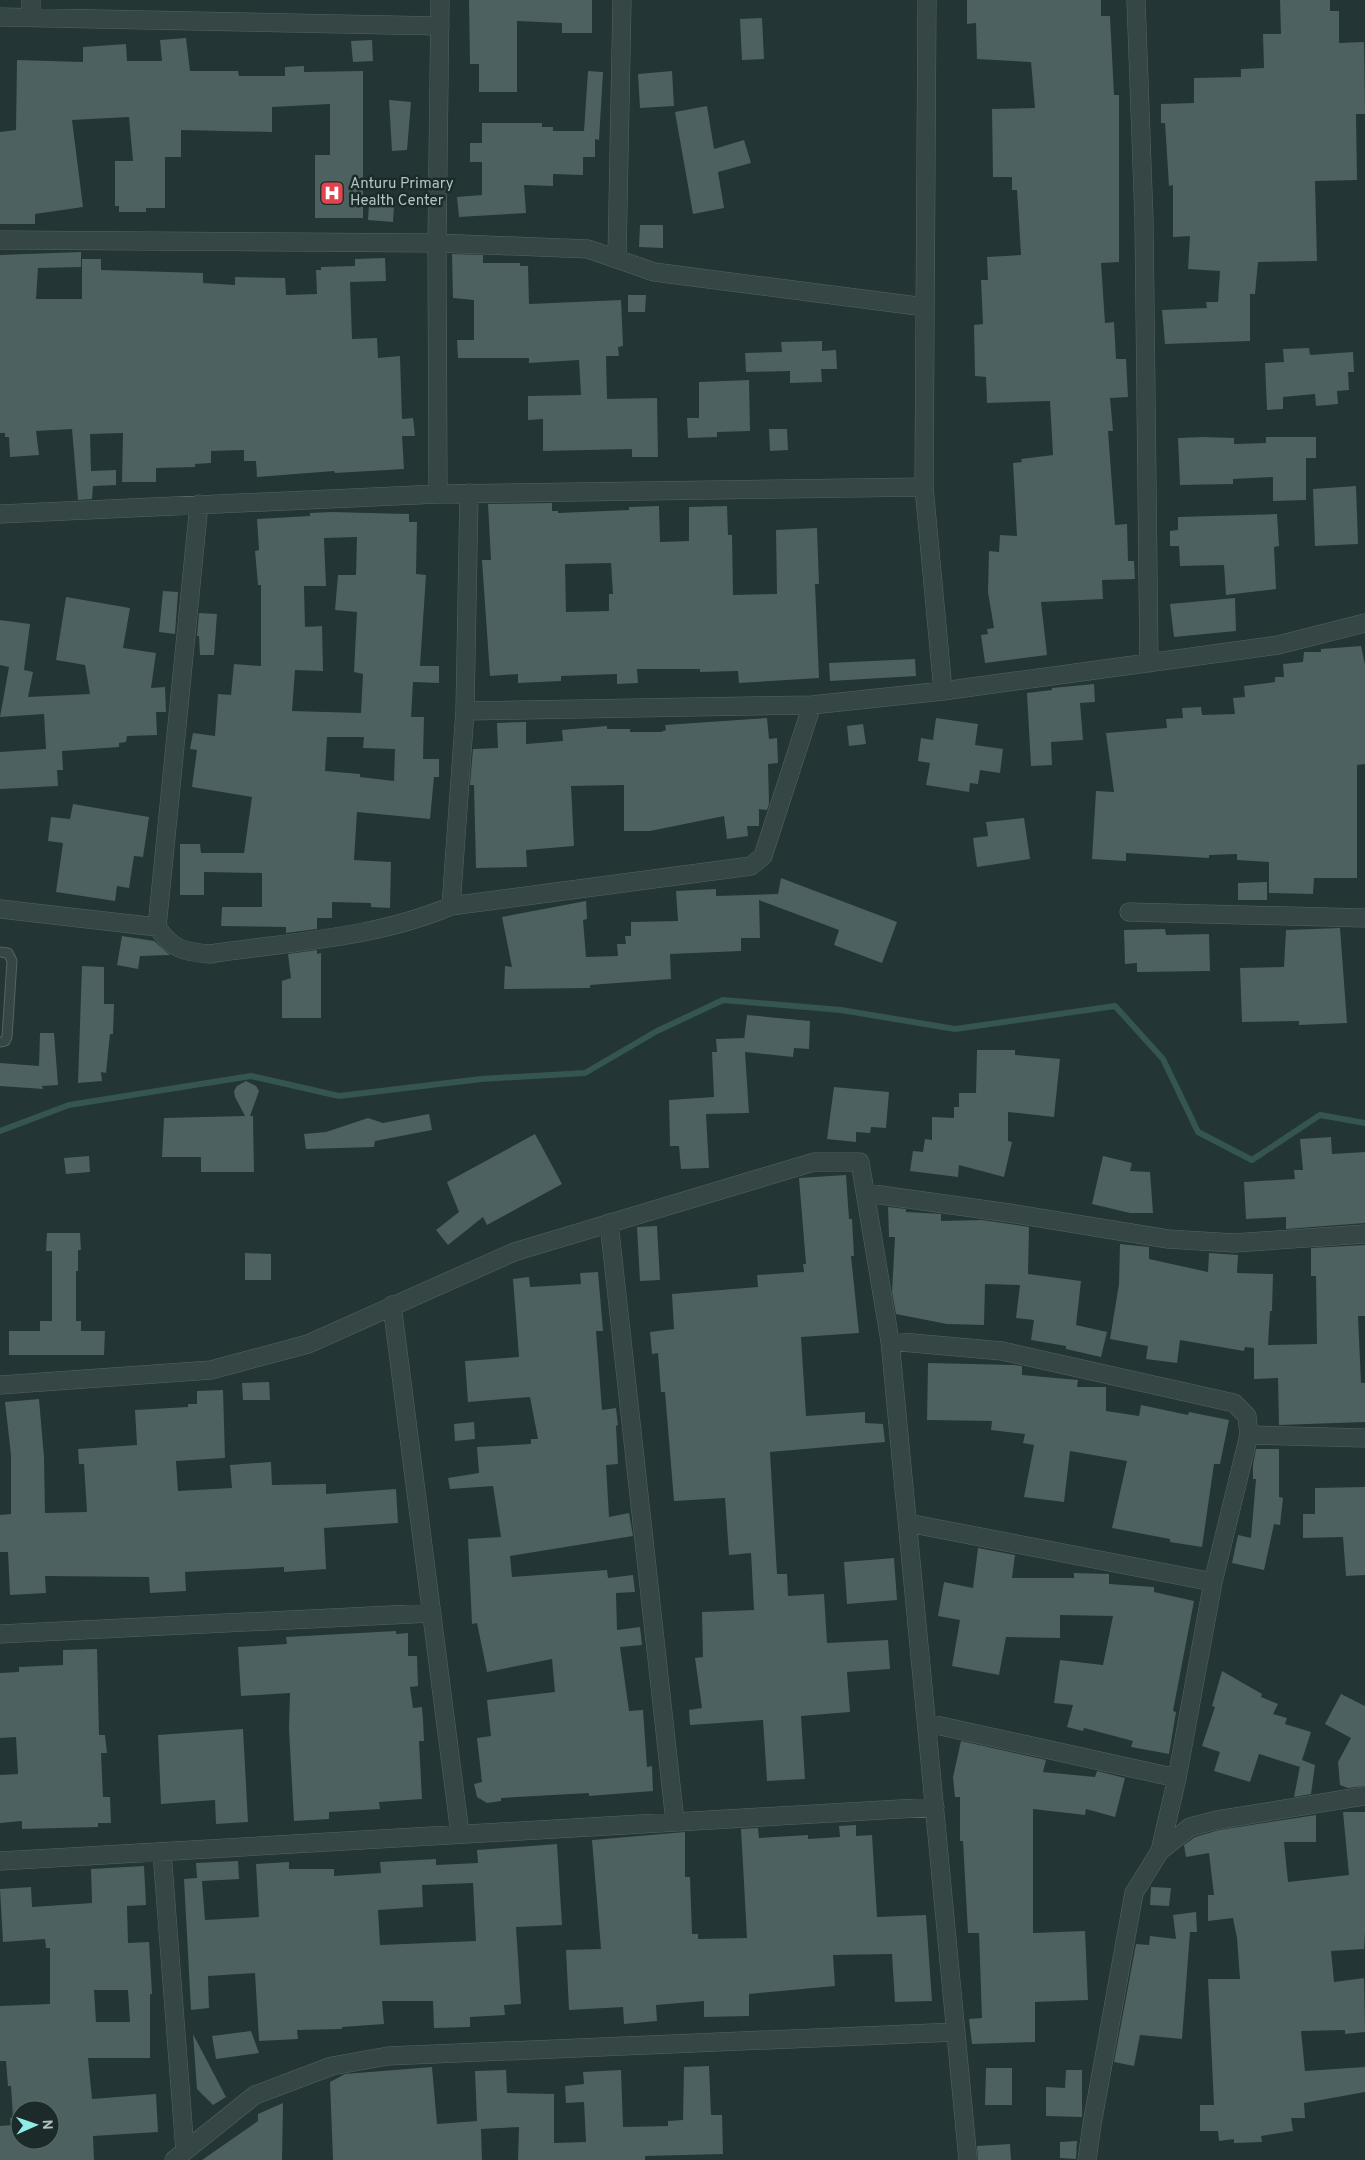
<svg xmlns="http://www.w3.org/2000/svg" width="1365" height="2160" font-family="Overpass,sans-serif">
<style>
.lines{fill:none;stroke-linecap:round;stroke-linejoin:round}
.stream{stroke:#345552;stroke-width:6}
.building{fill:#4c6160;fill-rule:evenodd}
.service-casing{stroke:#546463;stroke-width:11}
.minor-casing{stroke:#546463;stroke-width:19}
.service{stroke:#364645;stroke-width:9}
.minor{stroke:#364645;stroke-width:18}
.labels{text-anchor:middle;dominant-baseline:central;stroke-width:5;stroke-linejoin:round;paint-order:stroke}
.poi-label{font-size:15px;fill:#b1c3c2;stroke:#1c2b2a;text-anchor:start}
</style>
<rect width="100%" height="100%" fill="#233534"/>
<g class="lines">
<path class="stream" d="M0 1131 69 1105 251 1076 339 1096 481 1079 585 1073 657 1031 723 1000 841 1010 955 1029 1115 1006 1163 1059 1198 1132 1252 1160 1320 1115 1365 1123"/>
</g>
<path class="building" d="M469 0H592V33H562V23L517 21V92H479V64H470Z
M967 0H1101V16H1110L1114 95H1119V262L1101 263 1105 323 1114 322 1116 359H1126L1128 397 1110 398 1113 431H1108L1115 525 1127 524 1128 561H1134L1135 579 1102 580 1103 599 1041 602 1047 655 985 663 981 635 988 634 987 629 994 628 988 592 989 551 999 552 1000 535 1017 536 1013 463 1022 462 1021 459 1053 455 1050 401 987 403 986 377 975 376 974 325 983 324 981 280H988L987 257 1021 255 1017 190H1012V177H993L992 109 1035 108 1031 62 977 59 976 23 967 24Z
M1280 0H1330V11H1339V43L1364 42 1365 114H1356L1357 180 1315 181 1317 261 1258 262 1255 294H1250V341L1165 344 1162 310 1207 308 1206 302H1218L1220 271 1188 269 1190 236 1173 237V185L1169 186 1165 123H1161V104L1194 103V78L1241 77V69L1264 68 1263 34H1281Z
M762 18 764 59 742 60 740 19Z
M186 38 190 71H238L239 76H285V67L304 66V72L363 71V218H315V155H330V104L272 107V132L181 130V157H165V208H146V212H119V206H115V161H133L129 117 72 120 83 207 35 214V224H0V132L16 130 17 60 83 62V47L126 44 127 61H162L160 40Z
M372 40 373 61 353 62 351 41Z
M588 71 603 72 599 140 595 139V157H583V175L553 174V186L524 185 526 213 459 217 457 197 482 195V162H470V143H482V123H542V127H553V131H584Z
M672 71 674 106 640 108 638 74Z
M389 100 411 102 407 150 392 151Z
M707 106 714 149 744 140 751 163 718 172 724 208 693 214 675 112Z
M369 204 394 206 393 222 368 220Z
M640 225H663V248L639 247Z
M81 252V267L38 268 36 299H82V259H101V270L203 273V283L235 285V277L285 278 286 295 317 294 316 270H321V267L355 266V259L385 258 386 281 350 282 352 339 377 338 378 358 400 356 402 419 413 418 415 436H402L404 469 335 473 334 471 257 477 256 461H244V450L211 451V463L195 464V467L156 468V482H122L123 433 90 434 91 471 116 470V485L93 486 92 499 78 500 72 429 36 431 39 455 10 457 9 437H5V433H0V255Z
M452 254 483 255V263H520V266H528L529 304 621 300 623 346 618 347 619 356H606L607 399 657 398 658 457H632V449L543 451V419L528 420V396L581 395 579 360 529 363V358H458L457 340H474V300L453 298Z
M628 295H646L645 312H628Z
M822 341V351L836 350 837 369H821L822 382 790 383V371L746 372 745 353 782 352 781 342Z
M1309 348 1310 355 1353 352 1354 372H1348L1349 390 1337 391 1338 404 1316 406 1315 394 1283 397V409L1267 410 1265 363 1284 362 1283 349Z
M749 380 750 431 717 432V437L688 438 687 418H699V382Z
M769 429H787L788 450 770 451Z
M1203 437 1234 438V444L1266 443V437H1316V458H1306V500L1273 501V477L1233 479V484L1180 485 1178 438Z
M1356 486 1358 544 1315 546 1313 489Z
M552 503V511H558V513L629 510V507L659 506 660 542 689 541V507L727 506 728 535H732L733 595 777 594 776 530 817 528 819 584H815L819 678 739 683 738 671 700 672V669H637L638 683 617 684V674L561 676V681L518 683V674L490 676 482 560H491L488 504ZM611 563 613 594H609V611L566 612 565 564Z
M332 512 409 514V522H417L416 574 426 575 420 666H439V683L413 682 411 717H424L423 759H439V777H434L430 819 357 812 354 860 391 862 390 908 371 907V903L332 902V918H317V929L286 933V927L221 926 222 907H262V873L204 872V895H180V844H200L201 853H244L252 797 192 787 197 750 190 749 193 733 215 736 218 694 231 695 234 664 261 666V585H258L255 551 259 550 257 519 310 516V513ZM357 537 356 575H338L335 610 357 612 354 672 363 674 361 713 292 711 295 670 323 671 322 626 305 627 304 586H326L324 538ZM327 737H364L363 748 395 749 394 781 360 777V774L325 771Z
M1277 514 1279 546 1274 547 1276 589 1226 595 1224 565 1180 566 1179 546H1170V531L1178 530V517Z
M163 591 178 592 175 634 159 632Z
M66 597 130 608 123 648 156 653 151 688 165 687 166 712H156L157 735 127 736 126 742 119 743V747L62 751 63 770H57L58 786 0 789V752L46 749 44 714 0 717 9 667 0 665V620L30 624 24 670 33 672 28 697 90 694 85 665 56 660Z
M1235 598 1236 631 1174 637 1170 604Z
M199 613 217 614 214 655H200L199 636H197Z
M1361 646 1365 665V764L1357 765V878H1314L1313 894 1269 893V862L1237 860V854L1209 855V858L1126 853V861L1092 859 1096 791 1114 792 1106 733 1167 728 1166 719 1183 718 1182 708 1201 707 1202 715 1235 714 1233 698 1245 697 1244 686 1275 682V677H1284L1283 664 1303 662 1304 652H1321V649Z
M915 659 916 676 830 681 829 663Z
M1094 684 1095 702 1080 703 1083 740 1051 742 1052 765 1031 766 1027 693 1052 690V688Z
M767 718 769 739 777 738 778 763 768 764 769 804 767 810 759 809V826H747L748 836 727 839 724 816 650 831H624V785L571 786 574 846 526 850 527 867 476 868 474 785H470L473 749 498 748 497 723 526 722V744L563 741 562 730 607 726V729H630V732H661L666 730 665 725Z
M936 718 978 724 975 745 1003 749 1000 773 980 770 978 784 970 783 969 792 926 785 930 763 918 761 921 738 933 740Z
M863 724 866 744 849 746 847 726Z
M73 804 149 817 143 857 134 856 129 888 117 886 115 901 56 892 63 843 48 841 51 817 70 819Z
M1024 818 1030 859 977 867 973 838 988 836 986 822Z
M781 878 897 922 882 963 834 945 839 930 759 900 760 938H741V951L670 954 671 979 590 985V988L504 989 505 966 512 967 502 917 586 901 587 919 583 920 586 957 618 956 617 944H626L625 936H631V922L678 921 676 891 716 889V896L778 894Z
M1267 882V900H1238V883Z
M1340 928 1347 1023 1299 1025V1021L1242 1022 1240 968 1284 967 1286 930Z
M1165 929 1166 935 1209 934 1210 971 1137 972V963L1125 964 1124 930Z
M122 936 154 941 170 955 140 956 138 969 117 965Z
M317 950V954L321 953V1018H282V981L291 978 288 954Z
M82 966 104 967V1004H114L113 1034H110L106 1073 101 1072 102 1081 78 1083Z
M747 1015 810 1021 809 1049 794 1048 793 1057 745 1052 749 1113 706 1114 709 1168 681 1169 679 1146H670L669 1100 714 1097 712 1052H717L716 1039 744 1038V1040Z
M40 1033H54L58 1085 42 1086 43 1089 0 1086V1063L39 1066Z
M977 1050H1015V1055L1060 1059 1054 1117 1008 1112V1141L1012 1142 1004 1177 959 1165 958 1177 910 1171 913 1151 923 1152 925 1139 932 1140V1117L954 1118V1107H959V1093H976Z
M246 1081 256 1086 259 1091 250 1116H253L254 1172H201V1157H162L164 1118 245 1116 235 1097 234 1091 237 1086Z
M834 1087 889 1092 886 1128 871 1127 870 1133 856 1132V1142L827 1139Z
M429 1114 432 1130 375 1141 374 1147 306 1149 304 1134 326 1132 368 1118 383 1123Z
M535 1134 562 1184 487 1225 483 1217 448 1245 436 1230 459 1212 447 1182Z
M1331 1137 1332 1154 1365 1152V1223L1286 1229V1217L1246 1219 1244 1182 1295 1179 1294 1170H1303L1300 1139Z
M89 1156 90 1172 66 1174 64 1158Z
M1103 1156 1132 1163 1130 1171 1150 1172 1153 1213H1130L1092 1204Z
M846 1175 849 1219H852L854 1256H851L859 1333 801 1337 806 1416 865 1412V1423L883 1424 885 1442 770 1452 777 1574H787L788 1596 824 1594 827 1643 888 1640 890 1669 847 1672 850 1712 801 1716 805 1779 767 1781 763 1720 690 1725 689 1710 702 1708 695 1658 703 1657 702 1612 754 1610 751 1553 729 1555 725 1498 674 1501 665 1392H661L658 1353 652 1354 650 1332 674 1329 672 1294 758 1287 757 1275 804 1272 803 1264H806L799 1178Z
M888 1207 906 1209V1212L941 1214V1221L982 1220 1029 1227 1028 1274 1081 1281 1076 1325 1107 1332 1101 1357 1066 1349V1346L1031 1340 1034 1320 1016 1318 1020 1285 985 1284 984 1325 947 1324 896 1314 892 1292 895 1237H889Z
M657 1226 660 1280 640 1281 637 1227Z
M47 1233H80L81 1250H78V1271H76V1321H81V1331H105L104 1355H9V1331H40V1321H52V1251H46Z
M1120 1244 1149 1247V1259L1208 1272 1209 1253 1238 1255 1237 1273 1273 1274 1272 1311H1270L1268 1345 1317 1344 1316 1276H1311V1248L1365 1245V1316H1358L1361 1383H1365V1422L1279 1425 1278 1378 1254 1379V1348L1245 1347 1244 1351 1180 1340 1177 1363 1146 1359 1148 1346 1110 1339 1119 1284Z
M245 1253 271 1254V1280H245Z
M598 1272 603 1331H596L602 1410 616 1408 618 1425 616 1426 618 1464 606 1465 609 1517 629 1513 633 1536 510 1556 512 1577 607 1570 608 1578 633 1575 635 1592 616 1593 617 1630 640 1627 642 1645 620 1647 629 1711 643 1710 647 1767 652 1766 653 1791 589 1796V1793L501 1798V1801L487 1803 477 1797 474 1784 482 1782 477 1738 491 1736 487 1700 555 1692 552 1659 487 1672 477 1623 472 1624 468 1539 501 1537 493 1486 450 1489 448 1478 479 1473 477 1447 531 1444V1439H538L530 1397 468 1402 465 1361 519 1357 513 1279 529 1277 530 1287 581 1284 580 1273Z
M928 1363 1014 1365 1022 1366V1375L1078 1380 1077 1387H1106V1411L1139 1416 1141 1405 1188 1415 1189 1412 1229 1420 1220 1464H1214L1202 1547 1170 1542V1539L1112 1528 1127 1461 1070 1451 1064 1502 1024 1497 1034 1445 1023 1443 1025 1434 991 1430 992 1421 927 1420Z
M269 1382 270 1400H243L242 1383Z
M223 1390 225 1458 176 1461 178 1491 232 1488 230 1465 271 1462 272 1485 326 1484V1494L396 1489 398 1523 324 1528 326 1569 284 1572V1567L185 1572 186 1591 150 1593 149 1577 45 1576 46 1593 10 1595 8 1552H0V1515L11 1514V1455L5 1402 39 1399 44 1457 45 1513 87 1512 84 1464H79L78 1449 137 1445 135 1410 188 1407V1404H197V1391Z
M474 1422 475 1439 455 1441 454 1424Z
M1256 1449H1279V1497L1283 1498 1280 1525 1274 1524 1264 1570 1232 1563 1238 1535 1251 1538 1256 1479H1253V1465Z
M1365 1487V1575L1346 1576 1343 1537 1303 1538V1514H1315V1488Z
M978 1548 1015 1555 1012 1578H1074V1573L1109 1574V1584L1154 1587V1592L1194 1601 1173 1711 1176 1712 1169 1754 1131 1747 1133 1741 1084 1728 1083 1731 1067 1727 1073 1705 1054 1703 1060 1660 1103 1665 1113 1616 1060 1615V1638L1006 1637 999 1675 952 1666 960 1620 938 1616 944 1582 973 1588Z
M894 1558 897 1600 847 1604 844 1562Z
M396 1631V1634L408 1633V1656H417L418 1686 410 1687 413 1708 422 1707 423 1720 424 1741H419L422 1799 379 1802 380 1809 329 1812V1819L294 1821 289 1729 290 1693 241 1696 238 1647 287 1644 286 1637Z
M97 1649 99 1735H105L107 1753H101L103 1797H110L111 1823H98V1827L22 1829V1821L0 1823V1775L18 1774 16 1737 0 1738V1673L19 1672V1667L63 1665V1650Z
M1222 1671 1262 1694 1261 1697 1278 1704 1273 1714 1287 1718 1285 1724 1311 1732 1302 1760 1315 1765 1311 1794 1294 1797 1301 1761 1300 1767 1259 1754 1250 1782 1214 1771 1220 1752 1202 1746 1215 1707 1212 1706Z
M1341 1694 1365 1706V1786L1348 1788 1340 1785 1338 1762 1351 1738 1325 1724Z
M243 1729 248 1822 216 1824 215 1800 161 1804 158 1735Z
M961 1741 1046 1760 1043 1772 1095 1777 1097 1771 1125 1778 1115 1817 1086 1809 1085 1815 1033 1809V1933L1085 1931 1088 2000 1035 2002V2042L972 2044 969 2019 982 2018 979 1933H968L963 1841H960V1797H955L953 1777Z
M1343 1812H1365V1932L1364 1949 1331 1951 1334 1982 1364 1978 1365 2032 1345 2034V2030L1301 2031 1305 2071 1365 2067V2092L1304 2103 1305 2118H1291L1293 2131 1261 2136 1262 2142 1234 2143V2139L1219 2141 1218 2131H1200V2105H1214L1208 1979H1240L1237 1938 1233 1918 1208 1921V1895H1214L1209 1853 1186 1857 1184 1845 1195 1837 1219 1830 1316 1815V1842H1284L1288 1882 1349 1875Z
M856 1825V1836L872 1835 877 1917 926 1915 932 2001 895 2002 892 1954 833 1955 835 1986 749 1994V2016L704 2017V2001L656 2005 657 2021 624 2024 623 2007 569 2010 566 1950 601 1949 592 1840 685 1832V1877H690L692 1934H698V1939L747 1938 741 1829 758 1828 759 1838 808 1835V1839L840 1837 839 1826Z
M557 1844 562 1925 516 1927 521 2004 504 2005 505 2015 470 2017V2027L434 2028 433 2001H382L384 2024 342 2027V2029L297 2030 298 2039 259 2041 255 1973 208 1976 209 2008 191 2010 184 1879 197 1878 196 1863 238 1861 239 1879 202 1881 205 1920 259 1917 256 1864 289 1862V1869H334V1876L381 1873 380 1862 436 1859V1865L478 1863 477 1850ZM473 1883 476 1941 380 1945 378 1910 423 1907 422 1885Z
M144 1866 146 1905 127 1906 128 1943 149 1942 152 1994H150V2058H88L92 2099 156 2094 158 2132 93 2136 94 2160H0V2126L11 2125 10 2118H13L11 2086H8L6 2061H0V2006L50 2004V1948H46L45 1939 3 1942 0 1889 31 1887 32 1907 92 1903 91 1869ZM94 1990H128L130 2022H96ZM20 2110H50V2140H20Z
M1151 1887 1171 1888 1169 1906 1150 1905Z
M1196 1912 1197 1932H1190L1182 2039 1140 2035 1134 2066 1114 2062 1136 1944 1149 1945 1150 1936 1176 1939 1173 1915Z
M251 2031 259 2053 216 2059 212 2036Z
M193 2034 226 2097 213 2105 197 2089Z
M709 2066 711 2115H722L723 2154 645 2156V2160H518L519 2127 481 2129 482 2160H333L330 2082 345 2074 432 2067 437 2124 477 2121 475 2071 506 2070 507 2093 554 2094V2143L586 2142 584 2102 566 2103 565 2086 584 2084 583 2072 621 2070 623 2127 668 2126V2121L683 2120 684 2067Z
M986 2068H1012V2105H985Z
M1066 2070H1082V2117L1046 2116V2087L1065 2088Z
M283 2103 282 2160H202L258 2121V2114Z
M1077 2141 1076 2159 1060 2158V2142Z
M1010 2144 1011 2160H978L977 2146Z"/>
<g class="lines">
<g class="service-casing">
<path id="service" d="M0 952 8 953 12 961 7 1037 5 1041 0 1042"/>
</g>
<g class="minor-casing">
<path id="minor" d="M927 0 924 487 943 691
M1136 0 1144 220 1149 663
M0 17 440 26
M31 17V0
M0 240 437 243 588 249 654 272 925 307
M617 257 622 0
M438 494 437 243 440 0
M199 504 157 927C172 949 183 952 210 954 289 942 377 938 451 906L751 866 763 856 812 705
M0 514 438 494 924 487
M465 711 812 705 943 691 1278 645 1365 623
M451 906 465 711 469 493
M0 909 157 927
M1129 912 1365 918
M866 1193 1009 1213 1168 1239 1234 1243 1365 1234
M609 1223 675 1822
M392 1305 460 1834
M890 1341 1002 1351 1234 1403 1247 1416 1249 1435 1213 1582 1177 1778 1160 1851
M0 1385 211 1370 308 1344 514 1252 814 1162H860L890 1341 968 2160
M1249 1435 1365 1438
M908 1523 1213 1582
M0 1634 432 1613
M927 1723 1177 1778
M162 1852 185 2151
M0 1861 935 1807
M174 2160 255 2095 332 2066 388 2056 956 2032
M1087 2160 1092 2124 1134 1893 1160 1851 1190 1827 1217 1820 1365 1796"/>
</g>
<use href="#service" class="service"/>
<use href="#minor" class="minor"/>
</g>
<defs>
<g id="hospital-square" transform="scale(1.25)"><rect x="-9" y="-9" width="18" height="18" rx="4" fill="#e0444e" stroke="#1c2b2a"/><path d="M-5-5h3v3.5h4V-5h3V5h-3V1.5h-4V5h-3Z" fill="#fff"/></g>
</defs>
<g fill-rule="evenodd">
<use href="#hospital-square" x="332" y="193"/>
</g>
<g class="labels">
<g class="poi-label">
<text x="350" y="184">Anturu Primary<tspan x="350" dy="17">Health Center</tspan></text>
</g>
</g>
<g transform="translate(35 2125) rotate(88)"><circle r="24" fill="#1c2b2a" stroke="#586867"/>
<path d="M0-4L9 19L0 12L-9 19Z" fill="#8eebe6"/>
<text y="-8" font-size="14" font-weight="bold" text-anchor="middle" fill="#b1c3c2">N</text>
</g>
</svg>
